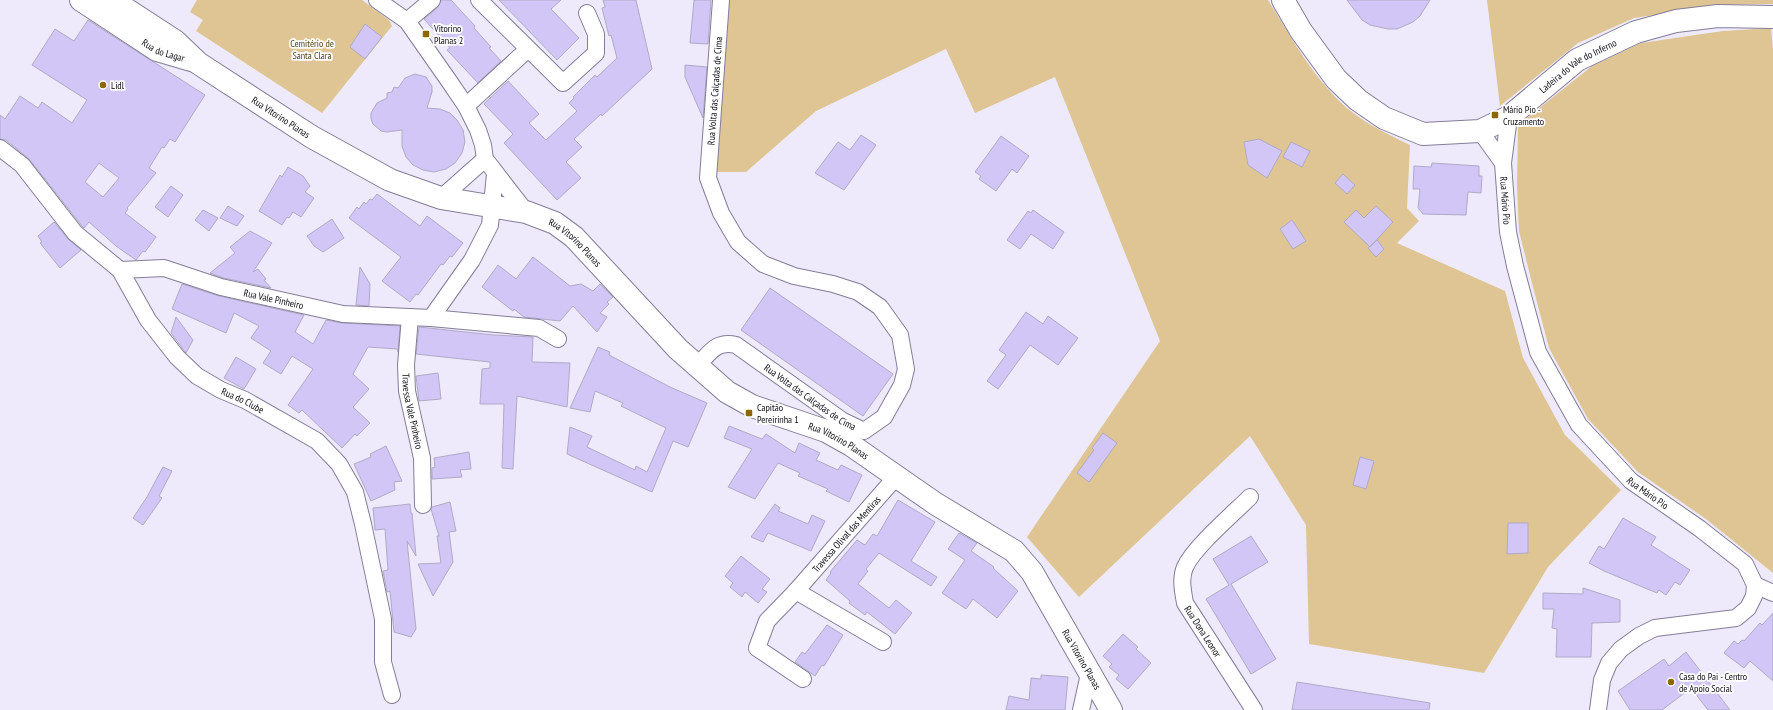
<svg xmlns="http://www.w3.org/2000/svg" width="1773" height="710" font-family="'PT Sans Narrow',sans-serif">
<style>
.green{fill:#dec593}
.building{fill:#d2c6f6;stroke:#b0aac6;fill-rule:evenodd}
.lines{fill:none;stroke-linecap:round;stroke-linejoin:round}
.street-casing{stroke:#847d98;stroke-width:18}
.secondary-casing{stroke:#847d98;stroke-width:24}
.primary-casing{stroke:#847d98;stroke-width:24}
.street{stroke:#fff;stroke-width:16}
.secondary{stroke:#fff;stroke-width:22}
.primary{stroke:#fff;stroke-width:22}
.poi-dot{fill:#8b6707;stroke:#fff;stroke-width:1.5}
.labels{text-anchor:middle;dominant-baseline:central;stroke-width:3.5;stroke-linejoin:round;paint-order:stroke}
.poi-label{font-size:10px;fill:#0c0a13;stroke:#fff;text-anchor:start}
.park-label{font-size:10px;fill:#4e3d19;stroke:#fff}
.street-label{font-size:10px;fill:#0c0a13;stroke:#fff}
</style>
<rect width="100%" height="100%" fill="#eeeafc"/>
<path class="green" d="M197 0H362L389 20 392 26 322 113 196 31 203 20 190 12Z
M729 0H1268C1291 37 1317 85 1352 112 1370 126 1389 135 1410 145L1407 208 1419 221 1397 243 1505 291 1523 358 1565 435 1621 490 1548 567 1484 673 1309 644 1306 525 1250 436 1079 597 1027 537 1160 341 1055 77 975 113 946 49 816 111 746 172H717Z
M1487 0H1773V4L1721 5 1634 18 1578 43 1500 106Z
M1771 28 1773 50V573L1706 519 1638 472 1588 419 1549 348 1533 287 1519 231 1517 187 1518 125 1592 66 1641 43 1723 31Z"/>
<path class="building" d="M441 0H451L475 26 474 28 491 47 489 48 501 61 478 83 447 50 450 48 424 19 438 7Z
M499 0H561L551 9 579 38 557 60Z
M603 0H636L652 69 602 116 601 114 574 139 582 147 566 162 581 178 557 200 504 143 513 134 484 104 508 81 539 114 529 123 546 140 577 111 569 103 574 98 573 97 595 75 597 77 617 58 611 35 609 36 602 8 605 7Z
M694 0H711L708 44 690 43Z
M1347 0H1430L1420 16 1413 22 1397 29H1388L1370 25 1362 20Z
M88 20 205 95 175 142 170 139 164 148 162 147 149 168 156 173 127 208 128 209 125 213 156 237 145 252 143 251 136 260 116 246 89 222 84 228 82 226 29 159 6 140 0 139V115L5 119 20 96 38 108 42 102 72 123 87 100 32 65 55 29 74 41ZM99 163 119 178 103 197 85 182Z
M365 24 382 37 365 59 350 47Z
M685 65 707 67 703 118 685 77Z
M415 74 426 77 432 86V92L427 108 440 109 450 113 457 120 463 130 465 142 462 153 455 163 446 169 434 172 423 170 413 165 406 157 402 146V130L387 132 381 131 373 124 371 119V113L377 103 387 98V93L392 92 394 87 398 88 405 78Z
M861 135 876 145 844 190 815 173 838 142 850 150Z
M1001 136 1029 156 1017 173 1012 169 996 191 979 179 981 176 975 172Z
M1259 139 1282 151 1267 178 1248 165 1244 142Z
M1291 142 1310 151 1302 167 1283 157Z
M1432 163 1479 166V176H1482L1481 193 1468 192 1466 215 1423 214 1418 208 1420 189H1413L1414 166 1431 167Z
M288 167 303 176 310 186 305 192 314 198 301 217 293 212 289 218 287 217 282 225 259 211 280 175 282 177Z
M1343 174 1355 185 1347 194 1335 183Z
M171 186 183 195 168 217 155 207Z
M377 194 420 226 427 216 463 243 452 257 450 256 443 265 441 264 418 295 416 294 410 302 382 281 401 257 349 218 357 207 359 209 364 202 366 204 370 199 372 200Z
M228 206 244 216 237 226 220 218Z
M1376 206 1393 222 1370 247 1344 222 1356 210 1364 218Z
M203 210 218 218 209 231 195 220Z
M1033 210 1064 232 1053 249 1031 234 1020 249 1007 240 1028 211 1031 213Z
M332 219 344 238 323 252 314 246 307 236Z
M1292 220 1306 241 1293 249 1280 229Z
M54 222 68 239 81 250 60 268 40 243 42 242 38 236Z
M250 231 272 243 253 272 258 269 266 279 264 280 271 288 224 278 210 273 235 253 230 247Z
M1377 240 1384 249 1376 257 1368 248Z
M533 257 570 286 581 284 593 291 600 284 613 297 607 302 609 304 600 313 607 317 597 332 573 306 560 321 524 317 514 309 513 311 482 287 498 265 516 279Z
M360 267 370 284 369 306 356 305Z
M182 284 219 296 304 315 295 332 313 344 326 320 342 323 400 326 398 352 397 349 368 347 353 374 369 389 353 407 370 423 357 436 355 434 342 448 302 410 299 413 288 405 313 369 292 356 281 374 263 363 271 351 251 338 259 326 234 313 226 333 172 309Z
M770 288 893 374 863 416 741 330Z
M1026 312 1043 324 1048 316 1078 338 1058 365 1030 345 998 389 987 381 1006 355 999 350Z
M176 317 193 340 186 353 171 333Z
M419 327 494 335 533 337 532 362 570 363 567 407 517 396 513 469 502 468 504 404H480L482 369 490 368V362L416 354Z
M598 347 610 352 609 355 670 387 707 403 688 447 673 441 652 492 567 454 570 427 592 436 587 447 635 470 636 466 647 472 666 428 621 406 623 403 595 391 590 412 570 408Z
M236 357 256 369 244 389 224 378Z
M438 373 441 399 419 401 416 376Z
M729 426 762 439 766 434 795 453 799 443 820 453 816 460 838 470 841 465 862 475 849 502 826 491 828 489 798 476 800 473 778 463 755 499 728 487 752 449 724 438Z
M1103 433 1117 443 1089 482 1077 473 1094 450 1092 448Z
M386 446 402 481 394 482 395 490 371 501 354 464 371 457 370 454Z
M469 452 471 469 460 470 462 477 432 479V468L435 467 434 458Z
M1360 457 1374 461 1366 489 1353 485Z
M163 467 172 471 159 496 162 498 143 525 133 518 147 497Z
M898 500 935 522 911 561 937 577 931 586 879 553 866 569 868 571 858 584 889 608 896 600 912 613 895 634 867 612 865 615 849 603 850 601 826 580 831 573 830 572 857 540 865 545 873 534 877 536Z
M450 502 456 531 449 532 453 562 433 596 418 564 441 563 437 536H439L431 509 432 507Z
M410 504 411 513H412L416 556 407 541 416 629 411 637 394 632 390 591 387 592 383 571 388 570 385 529 375 530 373 508Z
M775 504 780 508 778 511 808 524 812 515 825 521 811 551 768 533 763 542 751 537Z
M1623 518 1656 537 1651 545 1690 570 1680 585 1675 582 1666 595 1659 590 1657 593 1604 571 1589 563 1599 546 1604 549Z
M1508 523H1528V553L1507 554Z
M959 533 977 543 971 551 994 567 993 568 1018 591 997 618 973 599 966 609 942 593 965 560 948 549Z
M1251 536 1268 562 1231 584 1276 659 1251 674 1206 599 1229 585 1213 559Z
M741 556 770 579 762 589 767 592 758 603 745 592 742 597 730 587 733 583 725 576Z
M1583 588 1620 600V622L1592 623 1591 657H1556L1557 629 1552 628 1554 609H1543V593L1583 594Z
M1773 613V681L1750 661 1744 668 1724 653 1734 641 1738 644 1742 640 1744 641 1760 623 1762 625Z
M827 625 843 635 824 666 822 665 815 676 795 662 802 652 805 654Z
M1123 634 1138 647 1136 649 1151 663 1128 689 1116 679 1119 675 1109 667 1112 664 1103 656Z
M1686 652 1730 710H1708L1691 688 1662 710H1630L1618 691 1664 659 1669 666Z
M1041 675 1068 677 1065 710H1006L1009 696 1029 700 1031 678 1041 679Z
M1297 682 1430 703 1429 710H1292Z"/>
<g class="lines">
<g class="street-casing">
<g id="street">
<path d="M377 0 407 21 449 81 466 106 478 130 483 145 485 159 526 212"/>
<path d="M479 0 563 83 596 53V34L587 13"/>
<path d="M407 21 432 0"/>
<path d="M466 106 528 49"/>
<path id="s1" d="M1509 117 1503 163 1508 232 1515 266 1538 352 1579 425 1631 481 1699 528 1745 564 1755 585 1754 596 1748 608 1736 618 1655 628 1639 636 1621 649 1609 663 1602 680 1598 710"/>
<path d="M1480 131 1503 163"/>
<path id="s2" d="M0 148 22 165 75 233 120 270 148 320 177 357 197 376 221 390 245 400 317 441 339 464 355 492 363 524 383 619V662L392 695"/>
<path d="M441 198 485 159"/>
<path id="s3" d="M120 270 164 268 221 287 343 314 431 318 539 328 558 339"/>
<path id="s4" d="M410 317 406 365 407 391 422 458 423 505"/>
<path d="M431 318 472 260 490 225 495 174"/>
<path id="s5" d="M697 366C710 353 716 340 736 345L843 421 864 431 884 417 902 385 906 369 900 335 880 307 858 292 833 284 794 276 763 264 738 242 721 213 708 178 721 0"/>
<path id="s6" d="M1250 497C1233 514 1194 547 1185 567 1180 579 1183 591 1185 603L1254 710"/>
<path d="M1755 585 1773 593"/>
<path d="M796 591 883 642"/>
<path id="s7" d="M803 679 757 648 767 621 796 591 896 477"/>
<path d="M1081 710 1089 674"/>
</g>
</g>
<g class="secondary-casing">
<g id="secondary">
<path id="s8" d="M81 0 157 50 191 60"/>
<path id="s9" d="M112 0 175 41 198 63 312 137 390 180 441 198 526 212 555 223 574 237 678 349 727 392 752 406 826 431 851 445 936 504 1014 551 1032 572 1111 710"/>
</g>
</g>
<g class="primary-casing">
<g id="primary">
<path id="s10" d="M1283 0 1301 31 1336 79 1358 100 1384 118 1423 134 1480 131 1509 117 1577 60 1636 32 1676 21 1718 16 1773 17"/>
</g>
</g>
<use href="#street" class="street"/>
<use href="#secondary" class="secondary"/>
<use href="#primary" class="primary"/>
</g>
<g class="poi-dot">
<rect x="422" y="30" width="8" height="8" rx="2"/>
<circle cx="103" cy="85" r="4"/>
<rect x="1491" y="111" width="8" height="8" rx="2"/>
<rect x="745" y="409" width="8" height="8" rx="2"/>
<circle cx="1671" cy="682" r="4"/>
</g>
<g class="labels">
<g class="poi-label">
<text x="434" y="28">Vitorino<tspan x="434" dy="12">Planas 2</tspan></text>
<text x="111" y="85">Lidl</text>
<text x="1503" y="109">Mário Pio -<tspan x="1503" dy="12">Cruzamento</tspan></text>
<text x="757" y="407">Capitão<tspan x="757" dy="12">Pereirinha 1</tspan></text>
<text x="1679" y="676">Casa do Pai - Centro<tspan x="1679" dy="12">de Apoio Social</tspan></text>
</g>
<g class="park-label">
<text x="312" y="43">Cemitério de<tspan x="312" dy="12">Santa Clara</tspan></text>
</g>
<g class="street-label">
<text stroke="none"><textPath href="#s8" startOffset="97">Rua do Lagar</textPath></text>
<text stroke="none"><textPath href="#s10" startOffset="375">Ladeira do Vale do Inferno</textPath></text>
<text stroke="none"><textPath href="#s5" startOffset="666">Rua Volta das Calçadas de Cima</textPath></text>
<text stroke="none"><textPath href="#s9" startOffset="206">Rua Vitorino Planas</textPath></text>
<text stroke="none"><textPath href="#s1" startOffset="84">Rua Mário Pio</textPath></text>
<text stroke="none"><textPath href="#s9" startOffset="531">Rua Vitorino Planas</textPath></text>
<text stroke="none"><textPath href="#s3" startOffset="158">Rua Vale Pinheiro</textPath></text>
<text stroke="none"><textPath href="#s5" startOffset="138">Rua Volta das Calçadas de Cima</textPath></text>
<text stroke="none"><textPath href="#s2" startOffset="356">Rua do Clube</textPath></text>
<text stroke="none"><textPath href="#s4" startOffset="95">Travessa Vale Pinheiro</textPath></text>
<text stroke="none"><textPath href="#s9" startOffset="867">Rua Vitorino Planas</textPath></text>
<text stroke="none"><textPath href="#s1" startOffset="420">Rua Mário Pio</textPath></text>
<text stroke="none"><textPath href="#s7" startOffset="202">Travessa Olival das Mentiras</textPath></text>
<text stroke="none"><textPath href="#s6" startOffset="166">Rua Dona Leonor</textPath></text>
<text stroke="none"><textPath href="#s9" startOffset="1203">Rua Vitorino Planas</textPath></text>
</g>
</g>
</svg>
